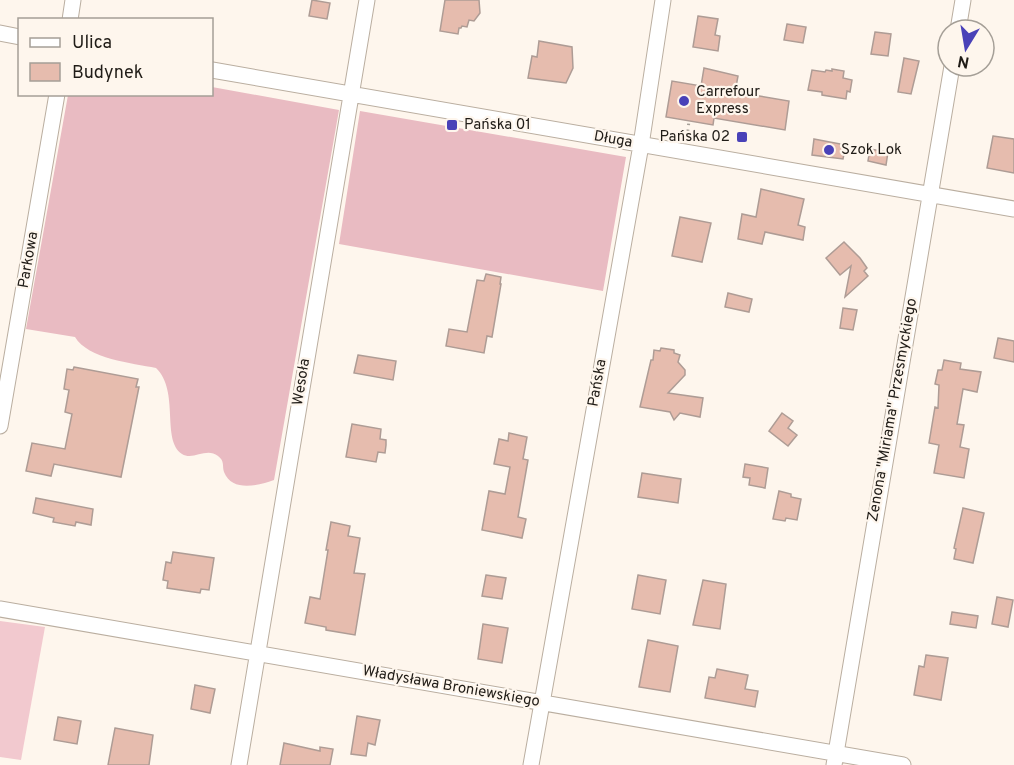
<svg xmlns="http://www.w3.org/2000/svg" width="1014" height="765" font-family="Overpass,sans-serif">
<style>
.green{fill:#f2c9cf}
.forest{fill:#e9bbc2}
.building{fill:#e6bcae;stroke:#ae9c95;stroke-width:1.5}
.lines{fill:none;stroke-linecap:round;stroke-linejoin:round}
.minor-casing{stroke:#baaea0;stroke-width:17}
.path{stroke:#a6a098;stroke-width:3;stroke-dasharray:1.5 4.5;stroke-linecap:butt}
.minor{stroke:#fff;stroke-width:15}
.poi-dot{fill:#4941b8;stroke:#fef6ed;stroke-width:2}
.labels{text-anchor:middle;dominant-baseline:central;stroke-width:4.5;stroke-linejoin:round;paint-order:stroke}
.poi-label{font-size:15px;fill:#201c17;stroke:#fef6ed;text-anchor:start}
.street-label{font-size:15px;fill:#201c17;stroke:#fef6ed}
</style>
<rect width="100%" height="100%" fill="#fef6ed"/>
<path class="green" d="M0 621 45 627 21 760 0 757Z"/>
<path class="forest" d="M212 87 339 110 274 480C260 485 232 493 224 472 222 466 225 461 218 456 206 447 193 461 182 454 161 440 180 391 156 368 132 363 88 359 75 337L26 329 68 95 212 94Z
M360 111 626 157 603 291 339 244Z"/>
<path class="building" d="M312 0 330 3 327 19 309 16Z
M445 0H479L480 13 474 21 469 20 467 27 462 26 461 28H459L458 34 440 31Z
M698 16 718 19 715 35 720 36 718 51 693 47Z
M787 24 806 27 803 43 784 40Z
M875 32 891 34 888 56 871 54Z
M539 41 572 47 573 68 566 83 528 78 532 56 537 57Z
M904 58 919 61 911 94 898 92Z
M704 68 738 76 735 92 789 101 785 130 714 118 713 125 666 117 672 81 701 86Z
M832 69 844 71 843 78 852 80 850 92 847 91 846 99 822 95V92L808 90 812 70 825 72 826 70 832 71Z
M993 136 1014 139V173L987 168Z
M814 139 846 145 843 159 812 155Z
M870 149 888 152 886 165 868 161Z
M761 189 804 199 798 225 805 227 803 240 765 232 762 244 738 239 742 214 756 217Z
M680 217 711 223 702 262 672 256Z
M844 242 860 258 867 268 864 271 868 276 845 297 851 266 840 275 826 258Z
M486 274 501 277 500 284H501L492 337 487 336 484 353 446 346 449 329 467 332 477 280 484 281Z
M728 293 752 299 749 312 725 307Z
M843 308 857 310 853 330 840 328Z
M998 338 1014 341V362L994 358Z
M661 348 674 350V353L680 355 678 362 685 370V375L668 393 703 398 700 417 680 413 674 420 670 412 640 407 651 360H653L654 350 660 351Z
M358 355 396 361 393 380 354 373Z
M944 360 961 363 960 369 981 372 977 392 963 389 957 424 964 425 960 447 969 449 964 478 934 473 939 445 929 443 935 407 938 408 939 385 935 384 938 370H942Z
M74 367 138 379 136 387H139L121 477 54 464 51 476 26 471 32 443 65 449 72 414 65 412 69 390 64 389 67 369 73 370Z
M782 413 793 421 788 428 797 435 788 446 769 431Z
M352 424 381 429 380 439 386 440V445L385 453 378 452 376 462 346 457Z
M509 433 527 437 523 459 528 460 518 517 526 519 522 538 482 530 489 491 505 494 510 467 494 464 499 439 508 441Z
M745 464 768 468 765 488 749 485 750 478 743 477Z
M642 473 681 479 678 503 638 497Z
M779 491 791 494V497L801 499 797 520 786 518 785 521 773 519Z
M36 498 93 509 91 525 76 522 75 526 53 522 54 518 33 513Z
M963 508 984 513 973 563 954 559 956 549 954 548Z
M331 522 350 526 348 536 360 538 354 573 365 574 355 635 326 630V627L305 623 310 597 320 599 328 550H326Z
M173 552 214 558 209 590 201 589 200 593 167 588 168 581 163 580 166 562 171 563Z
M486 575 506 578 502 599 482 596Z
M638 575 666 580 660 614 632 609Z
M703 580 726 584 720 629 693 625Z
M997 597 1013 600 1008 627 992 624Z
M952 612 978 616 976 628 950 624Z
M483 624 508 628 502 663 478 659Z
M648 640 678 646 670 692 639 687Z
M926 655 948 658 941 700 914 695 919 666 924 667Z
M717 669 748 675 745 689 758 691 755 707 705 698 709 677 715 678Z
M195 685 215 689 210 713 191 709Z
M357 716 380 720 375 745 368 743 366 756 351 754Z
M58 717 81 721 77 744 54 740Z
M115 728 153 735 149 765H108Z
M284 743 320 751V747L333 749 330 765H280Z"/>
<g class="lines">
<g class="minor-casing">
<path id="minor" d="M70 20 73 0
M958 30 963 0
M0 33 20 37
M212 70 1014 209
M0 426 57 94
M0 609 903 765
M239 765 367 0
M531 765 641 145 663 0
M834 765 952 66"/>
</g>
<path class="path" d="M687 137 689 121"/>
<use href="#minor" class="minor"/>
</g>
<g class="poi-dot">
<circle cx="684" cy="101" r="6"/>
<rect x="446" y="119" width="12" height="12" rx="3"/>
<rect x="736" y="131" width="12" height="12" rx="3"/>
<circle cx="829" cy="150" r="6"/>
</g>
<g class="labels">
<g class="poi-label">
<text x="696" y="92">Carrefour<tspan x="696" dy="17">Express</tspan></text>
<text x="464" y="125">Pańska 01</text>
<text x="730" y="137" text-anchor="end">Pańska 02</text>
<text x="841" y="150">Szok Lok</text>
</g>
<g class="street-label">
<text transform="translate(613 140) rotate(10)">Długa</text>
<text transform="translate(29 260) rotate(-80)">Parkowa</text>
<text transform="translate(302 382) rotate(-81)">Wesoła</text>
<text transform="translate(598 383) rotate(-80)">Pańska</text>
<text transform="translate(893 410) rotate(-80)">Zenona "Miriama" Przesmyckiego</text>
<text transform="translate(451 687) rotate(10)">Władysława Broniewskiego</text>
</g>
</g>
<rect x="18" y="18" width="195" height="78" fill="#fef6ed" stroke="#a59f97" stroke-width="1.5"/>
<rect x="30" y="38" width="30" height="9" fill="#ffffff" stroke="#a59f97" stroke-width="1.5"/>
<text x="72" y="48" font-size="18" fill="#201c17">Ulica</text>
<rect x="30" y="63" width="30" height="18" fill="#e6bcae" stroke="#a59f97" stroke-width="1.5"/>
<text x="72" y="78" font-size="18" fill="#201c17">Budynek</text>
<g transform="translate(966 48) rotate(191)"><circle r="28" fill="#fef6ed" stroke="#a59f97" stroke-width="1.5"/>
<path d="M0-4.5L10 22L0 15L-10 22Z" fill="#4941b8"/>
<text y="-9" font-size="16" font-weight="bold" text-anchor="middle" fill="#201c17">N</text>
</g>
</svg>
